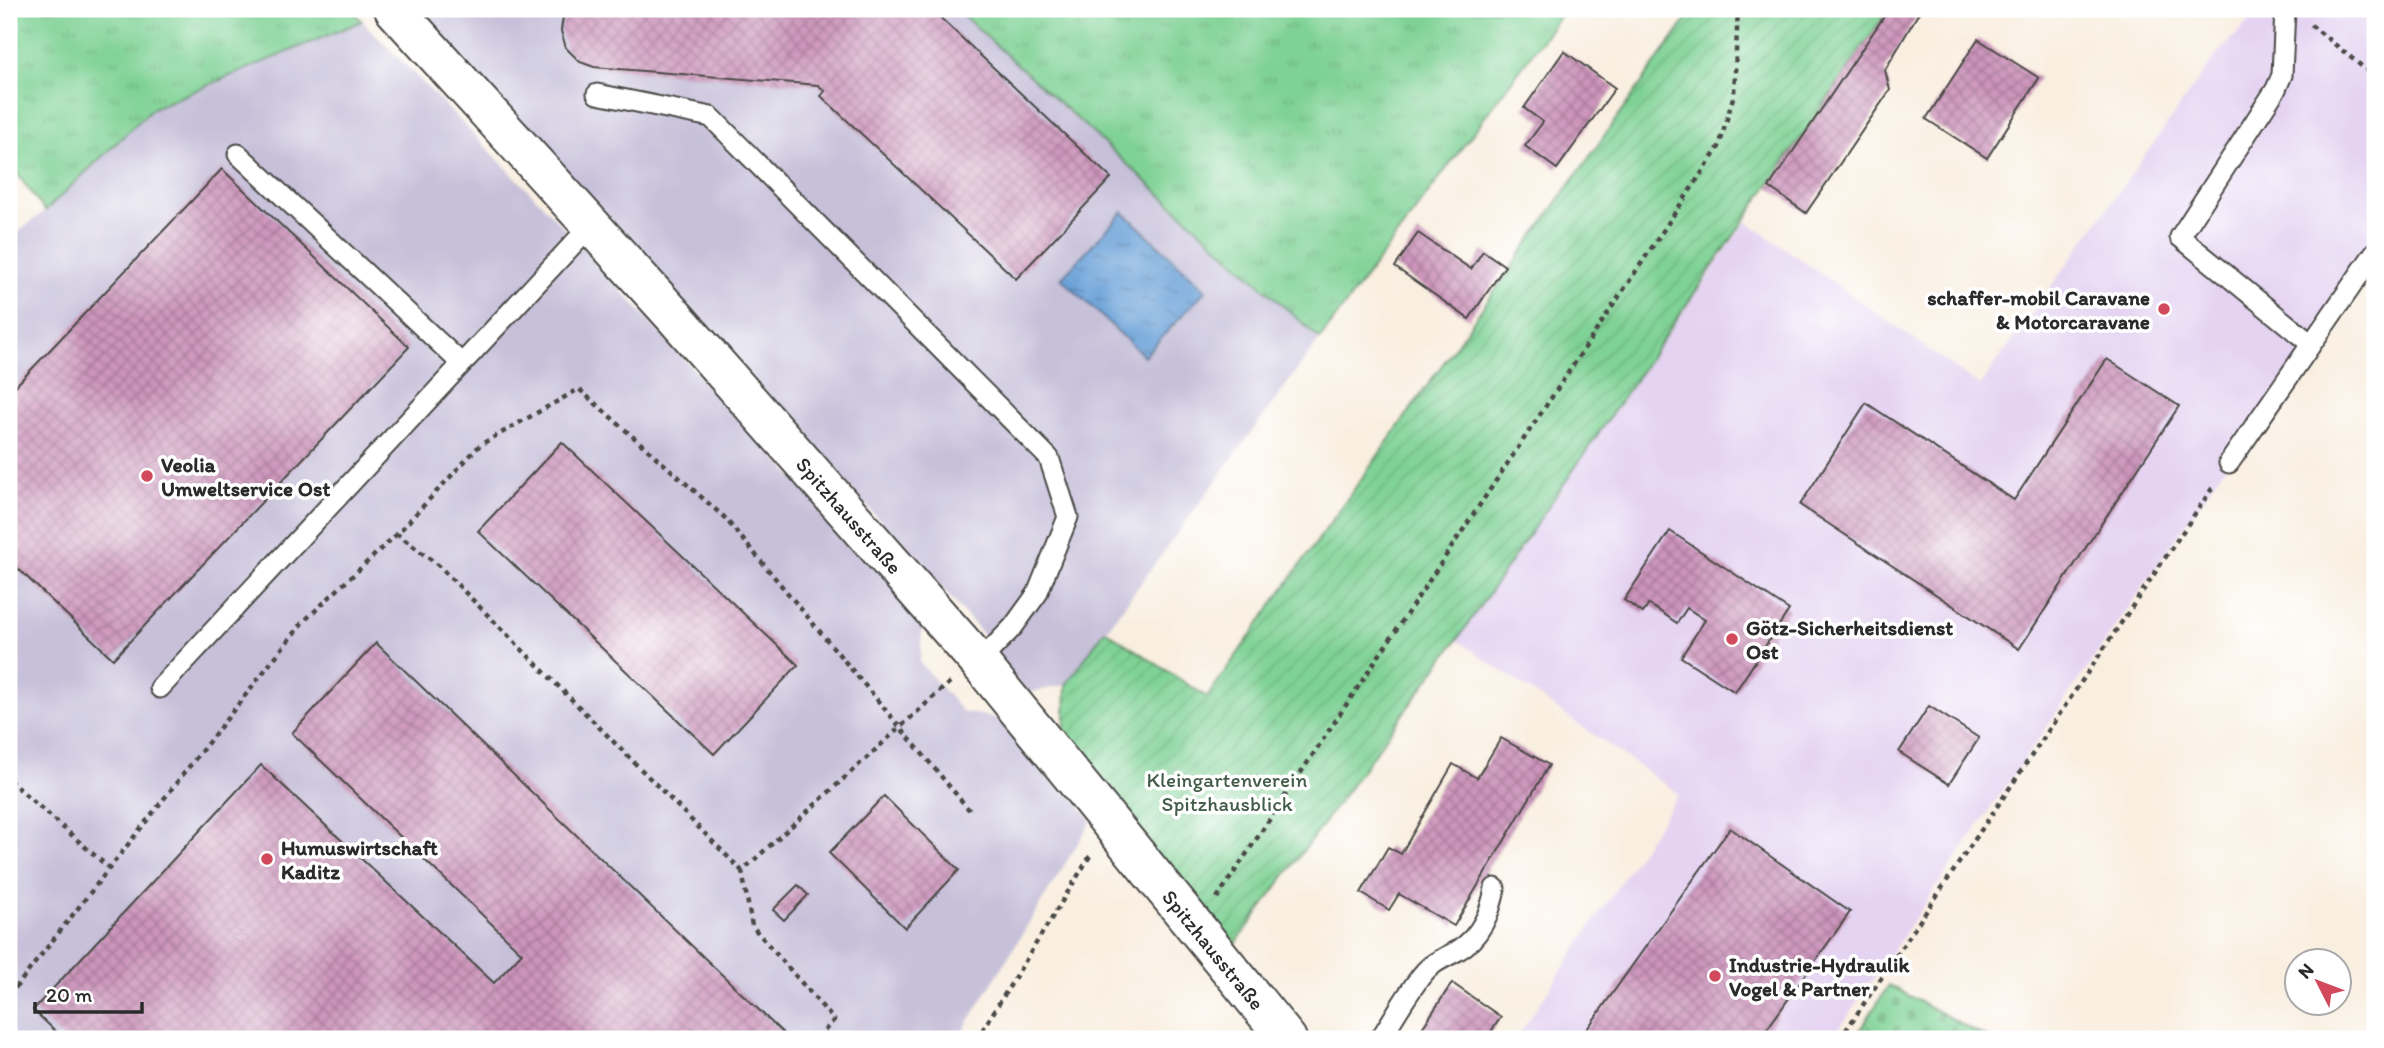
<svg xmlns="http://www.w3.org/2000/svg" width="2384" height="1048" font-family="Itim,sans-serif">
<style>
.built{fill:#e4d3f1}
.industrial{fill:#c6c0d9}
.grass{fill:url(#grass-tufts);stroke:#557e60;stroke-width:2}
.cemetery{fill:url(#cemetery-stones);stroke:#557e60;stroke-width:2}
.garden{fill:url(#garden-furrows);stroke:#557e60;stroke-width:2}
.water{fill:url(#water-ripples);stroke:#4b6682;stroke-width:2}
.building{fill:url(#building-cross-hatch)}
.lines{fill:none;stroke-linecap:round;stroke-linejoin:round}
.lane-casing{stroke:#4a4846;stroke-width:23}
.street-casing{stroke:#4a4846;stroke-width:42}
.path{stroke:#4a4846;stroke-width:4.5;stroke-dasharray:5 5;stroke-linecap:butt}
.lane{stroke:#fff;stroke-width:19}
.street{stroke:#fff;stroke-width:38}
.poi-dot{fill:#d1495b;stroke:#fff;stroke-width:2.5}
.labels{text-anchor:middle;dominant-baseline:central;stroke-width:7;stroke-linejoin:round;paint-order:stroke}
.poi-label{font-size:21px;font-weight:bold;fill:#2b2b2b;stroke:#fff;text-anchor:start}
.street-label{font-size:21px;fill:#2b2b2b;stroke:#fff}
.park-label{font-size:21px;fill:#445d4b;stroke:#fff}
</style>
<defs>
<pattern id="grass-tufts" width="24" height="20" patternUnits="userSpaceOnUse" patternTransform="scale(1.75)"><rect width="24" height="20" fill="#7fd295"/><path d="M3 7l-1-3M5 7V3M7 7l1-3M15 17l-1-3M17 17v-4M19 17l1-3" fill="none" stroke="#6eb481"/></pattern>
<pattern id="cemetery-stones" width="16" height="16" patternUnits="userSpaceOnUse" patternTransform="scale(1.75)"><rect width="16" height="16" fill="#7fd295"/><path d="M2 7V4a2 2 0 0 1 4 0v3zM10 15v-3a2 2 0 0 1 4 0v3z" fill="#6eb481"/></pattern>
<pattern id="garden-furrows" width="10" height="10" patternUnits="userSpaceOnUse" patternTransform="scale(1.75)"><rect width="10" height="10" fill="#7fd295"/><path d="M-1 1l2-2M0 10L10 0M9 11l2-2" fill="none" stroke="#6eb481"/></pattern>
<pattern id="water-ripples" width="26" height="14" patternUnits="userSpaceOnUse" patternTransform="scale(1.75)"><rect width="26" height="14" fill="#6ba1d8"/><path d="M2 4q2-2 4 0t4 0M15 11q2-2 4 0t4 0" fill="none" stroke="#5883af"/></pattern>
<pattern id="building-cross-hatch" width="8" height="8" patternUnits="userSpaceOnUse" patternTransform="scale(1.75)"><rect width="8" height="8" fill="#cd95bc"/><path d="M0 0l8 8M0 8l8-8" fill="none" stroke="#a77a99"/></pattern>
</defs>
<rect width="100%" height="100%" fill="#fff"/>
<filter id="ink" filterUnits="userSpaceOnUse"><feTurbulence type="fractalNoise" baseFrequency=".0143" numOctaves="2"/><feDisplacementMap in="SourceGraphic" scale="14" xChannelSelector="R" yChannelSelector="G"/><feConvolveMatrix kernelMatrix="1 2 1 2 8 2 1 2 1" color-interpolation-filters="sRGB"/></filter>
<filter id="wash" filterUnits="userSpaceOnUse"><feTurbulence type="fractalNoise" baseFrequency=".00686" numOctaves="4" result="noise"/><feDisplacementMap in="SourceGraphic" scale="28" xChannelSelector="R" yChannelSelector="G"/><feGaussianBlur stdDeviation="1.57" result="paint"/><feColorMatrix in="noise" values="0 0 0 0 0 0 0 0 0 0 0 0 0 0 0 0 0 1.4 0 .05"/><feComposite in="paint" operator="in"/></filter>
<g filter="url(#wash)">
<rect width="100%" height="100%" fill="#f9efe1"/>
<path class="built" d="M2260 9H2375V249L1832 1039H1516L1679 794 1457 640 1746 221 1980 386 2215 57Z"/>
<path class="industrial" d="M417 9H956L1320 339 1066 685 1026 693 976 626 420 17Z
M362 21 540 202 923 618 920 663 963 712 1010 720 1092 820 958 1039H9V239L45 211 153 108Z"/>
<path class="grass" d="M9 9H352L362 21 153 108 45 211 9 163Z
M956 9H1565L1320 339Z"/>
<path class="cemetery" d="M1889 985 1989 1039H1854Z"/>
<path class="garden" d="M1694 9H1889L1457 640 1231 950 1064 747 1066 685 1105 630 1207 697Z"/>
<path class="water" d="M1123 212 1206 290 1144 356 1061 278Z"/>
<g id="blocks">
<path class="building" d="M564 9H931L1111 178 1016 279 821 96 825 91 818 85 594 67 580 62 566 48 561 31Z
M1889 9H1921L1885 70 1890 90 1806 213 1769 187Z
M1978 39 2039 78 1987 158 1926 119Z
M1564 51 1615 88 1557 169 1525 146 1543 122 1524 108Z
M222 169 409 347 113 659 9 560V393Z
M1418 233 1471 269 1483 251 1505 266 1469 319 1395 267Z
M2107 359 2179 406 2019 649 1800 505 1866 403 2014 500Z
M562 442 798 665 714 754 478 531Z
M1670 531 1789 610 1735 692 1681 657 1705 620 1687 608 1677 623 1649 604 1643 613 1624 600Z
M376 643 789 1039H64L33 1010 261 765 494 983 522 953 292 733Z
M1929 706 1979 738 1949 784 1899 752Z
M1501 738 1549 765 1454 926 1399 894 1389 910 1361 893 1388 847 1401 854 1453 764 1477 778Z
M884 796 959 870 905 928 829 853Z
M1730 828 1850 912 1760 1039H1580Z
M798 885 808 895 784 920 773 910Z
M1452 983 1501 1017 1486 1039H1415Z"/>
</g>
</g>
<g filter="url(#ink)">
<use href="#blocks" fill-opacity="0" stroke="#4a4846" stroke-width="2"/>
<g class="lines">
<g class="lane-casing">
<path id="lane" d="M2285 9 2282 75 2276 89 2180 237 2311 344
M597 94 711 117 1049 458 1068 517 1037 594 1013 627 979 662
M238 154 462 364
M2229 463 2375 252
M160 688 591 225
M1380 1039C1394 1018 1406 995 1422 975 1431 963 1444 958 1457 951 1480 938 1491 912 1495 888"/>
</g>
<g class="street-casing">
<g id="street">
<path id="s1" d="M394 9 674 316 979 662 1287 1039"/>
</g>
</g>
<path class="path" d="M2311 25 2375 77
M950 682 742 871 438 565 397 534 480 445 579 389 724 517 971 812
M9 780 108 867
M742 871 752 926 834 1020 817 1039
M1217 898 1719 147 1734 94 1738 9
M9 996 302 623 397 534
M9 1035 13 1039
M977 1039 1090 856
M1840 1039 2215 484"/>
<use href="#lane" class="lane"/>
<use href="#street" class="street"/>
</g>
</g>
<g class="poi-dot">
<circle cx="2164" cy="309" r="7"/>
<circle cx="147" cy="476" r="7"/>
<circle cx="1732" cy="639" r="7"/>
<circle cx="267" cy="859" r="7"/>
<circle cx="1715" cy="976" r="7"/>
</g>
<g class="labels">
<g class="poi-label">
<text x="2150" y="297" text-anchor="end">schaffer-mobil Caravane<tspan x="2150" dy="24">&amp; Motorcaravane</tspan></text>
<text x="161" y="464">Veolia<tspan x="161" dy="24">Umweltservice Ost</tspan></text>
<text x="1746" y="627">Götz-Sicherheitsdienst<tspan x="1746" dy="24">Ost</tspan></text>
<text x="281" y="847">Humuswirtschaft<tspan x="281" dy="24">Kaditz</tspan></text>
<text x="1729" y="964">Industrie-Hydraulik<tspan x="1729" dy="24">Vogel &amp; Partner</tspan></text>
</g>
<g class="street-label">
<text stroke="none"><textPath href="#s1" startOffset="681">Spitzhausstraße</textPath></text>
<text stroke="none"><textPath href="#s1" startOffset="1248">Spitzhausstraße</textPath></text>
</g>
<g class="park-label">
<text x="1227" y="779">Kleingartenverein<tspan x="1227" dy="24">Spitzhausblick</tspan></text>
</g>
</g>
<rect width="2384" height="1048" fill="none" stroke="#fff" stroke-width="35"/>
<g transform="translate(2318 982) rotate(312)"><circle r="33" fill="#ffffff" stroke="#aaaaaa" stroke-width="2"/>
<path d="M0-5L12 26L0 18L-12 26Z" fill="#d1495b"/>
<text y="-10" font-size="19" font-weight="bold" text-anchor="middle" fill="#2b2b2b">N</text>
</g>
<path d="M35 1002v10h107v-10" fill="none" stroke="#2b2b2b" stroke-width="3.5"/>
<text x="46" y="1002" font-size="21" fill="#2b2b2b" stroke="#ffffff" stroke-width="5" paint-order="stroke">20 m</text>
</svg>
